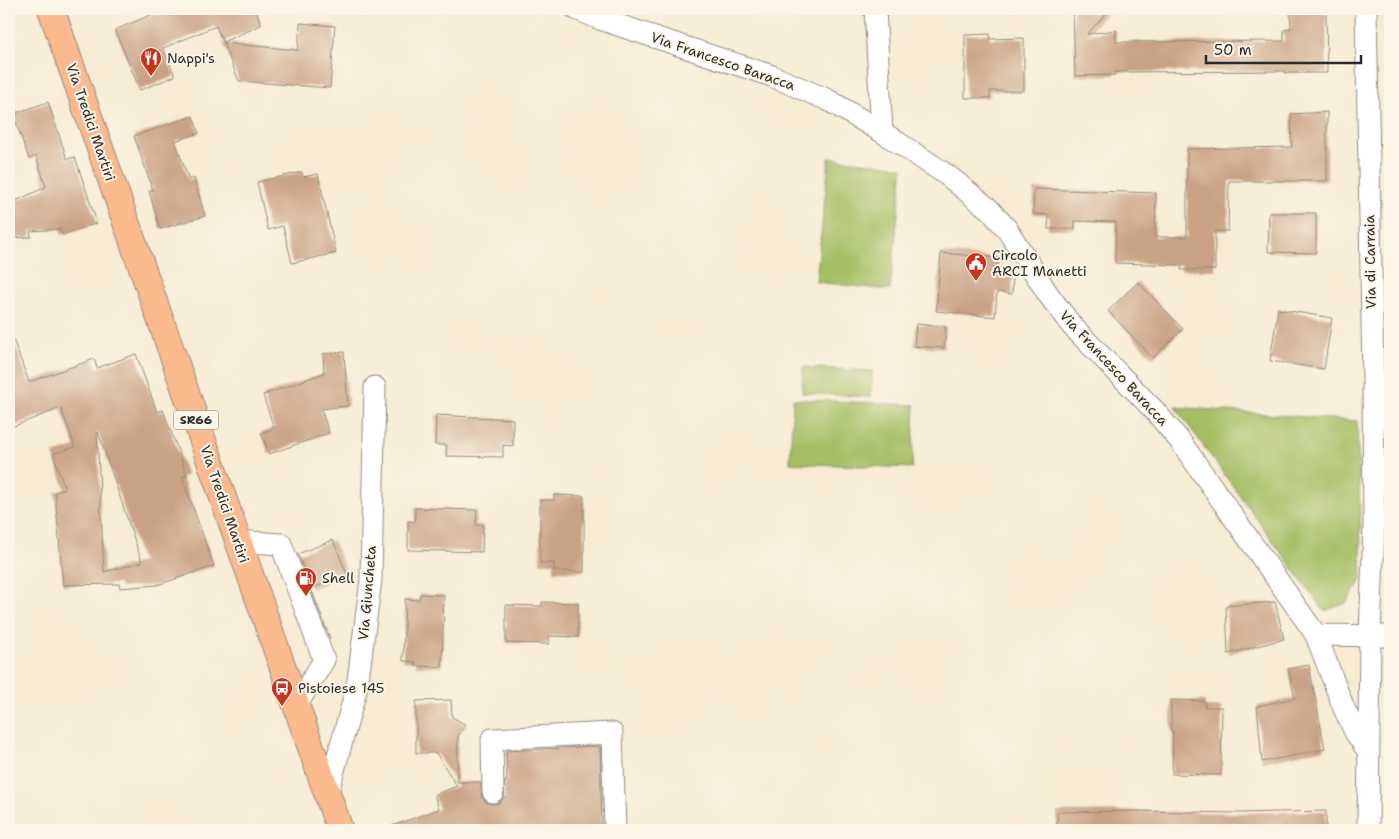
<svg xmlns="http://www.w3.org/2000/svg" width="1399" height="839" font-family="'Shantell Sans',sans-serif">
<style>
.green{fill:#a5be64;stroke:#687448}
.building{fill:#c9a285;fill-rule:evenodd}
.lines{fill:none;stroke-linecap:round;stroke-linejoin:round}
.minor-casing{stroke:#918b7f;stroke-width:23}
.major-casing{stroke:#918b7f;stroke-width:28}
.minor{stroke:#fff;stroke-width:21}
.major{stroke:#fbba8d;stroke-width:26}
.labels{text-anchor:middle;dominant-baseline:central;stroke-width:4;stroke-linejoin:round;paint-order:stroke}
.shield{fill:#fcf5e5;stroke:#6a6863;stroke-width:1}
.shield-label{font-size:12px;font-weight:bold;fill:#2b2b2b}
.poi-label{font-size:14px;fill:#2b2b2b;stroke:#fcf5e5;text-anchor:start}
.street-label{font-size:14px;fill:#2b2b2b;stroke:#fcf5e5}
</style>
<rect width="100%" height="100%" fill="#fcf5e5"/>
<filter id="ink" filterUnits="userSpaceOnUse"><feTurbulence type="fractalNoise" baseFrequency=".02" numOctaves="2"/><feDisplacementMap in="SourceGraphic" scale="10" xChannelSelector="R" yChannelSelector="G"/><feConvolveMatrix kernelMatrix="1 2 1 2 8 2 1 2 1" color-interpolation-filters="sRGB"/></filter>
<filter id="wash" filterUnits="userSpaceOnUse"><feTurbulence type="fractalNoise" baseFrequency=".0096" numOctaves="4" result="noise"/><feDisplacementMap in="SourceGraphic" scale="20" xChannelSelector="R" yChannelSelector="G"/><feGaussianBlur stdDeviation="1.12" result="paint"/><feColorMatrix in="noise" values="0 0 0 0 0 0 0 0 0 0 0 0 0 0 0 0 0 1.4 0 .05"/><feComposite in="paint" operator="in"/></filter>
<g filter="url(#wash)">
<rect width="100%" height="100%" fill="#f7ebd3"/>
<path class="green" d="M829 158 903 167 890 290 816 282Z
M803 367 872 371 871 397 802 393Z
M793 399 915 405 912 468 790 463Z
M1175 407 1357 421 1362 579 1346 603 1324 611Z"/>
<g id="blocks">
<path class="building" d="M165 9H256L261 25 223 42 216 26 163 48 175 76 140 90 115 30Z
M1073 9H1111L1087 34 1116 30V42L1284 41V30L1291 28 1290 11H1299V9H1326L1327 73H1285V71L1115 72V75L1075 76Z
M300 23 335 26 330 88 239 81 223 43 298 50Z
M990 34V39L1024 38V91H990V98H965V35Z
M48 102 67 159 75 157 97 223 62 235 60 229 30 231 31 237 9 238V204L46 187 36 156 29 159 13 114Z
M1327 112V181H1229L1228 231H1215V270H1181V265L1115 263 1116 222 1075 221V229H1048L1049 215 1033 214 1034 189 1156 193 1155 237H1187V149L1292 147 1291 114Z
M193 116 199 133 175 141 189 180 194 178 205 216 160 229 149 191 153 190 134 136Z
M302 172 303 177 318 174 336 253 292 263 283 226 268 230 257 182Z
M1269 213H1316V253L1268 252Z
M941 253 998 258 997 273 1013 275 1012 294 997 292 995 317 936 311Z
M1138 282 1183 329 1153 358 1108 311Z
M1278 309 1332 318 1324 369 1270 361Z
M916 324 946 327 944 348 914 346Z
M9 334H11L29 382 94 359 97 368 136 354 157 412 163 410 180 456 187 476 182 477 214 566 157 585 120 588 119 584 63 585 55 492 65 489 53 454 75 447 61 408 9 428ZM97 432H98L142 562 104 572Z
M344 352 348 406 321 409 329 433 269 454 261 433 274 428 263 395 324 373 323 354Z
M436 415 513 419V446L503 445V457L446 456 447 445H435Z
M554 495 584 496V572L554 571V563H540V500H554Z
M415 508 477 510 476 525H483L482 552 408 550V521L415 522Z
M333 540 347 574 311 589 330 639 298 554Z
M420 594 444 595 442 667 415 666 416 662 403 661 405 599 419 600Z
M542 602 578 603V637L549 636V644L506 643V605L542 606Z
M1275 602 1284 639 1228 654 1226 606Z
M1309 665 1325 749 1262 762 1257 706 1295 698 1288 669Z
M451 700 452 717 466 725 458 736 457 782H480L482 798 487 803 494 804 499 803 504 798 505 781H507L506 751 600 746 602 830H386V828L439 809 434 795 457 786 436 753H416V701Z
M1171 700 1205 701V707H1222L1221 775 1172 774 1173 731H1171Z
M1138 811 1237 813 1326 811V830H1057V812Z"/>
</g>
</g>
<g filter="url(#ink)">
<use href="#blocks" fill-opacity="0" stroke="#918b7f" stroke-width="1"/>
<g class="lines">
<g class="minor-casing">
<path id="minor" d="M576 9 600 19 772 76 828 100 882 132 947 175 989 209 1007 229 1048 294 1072 326 1154 410 1180 441 1316 635 1343 706 1355 732 1368 751
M875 9 882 132
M1366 9 1373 376 1374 527 1370 636 1368 830
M238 541 281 544 324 660 296 706
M1316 635 1390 636
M493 792 492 739 612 733 615 830
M327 795 357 687 371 580 375 387"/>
</g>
<g class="major-casing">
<path id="major" d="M51 9 340 830"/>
</g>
<use href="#minor" class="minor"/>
<use href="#major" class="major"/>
</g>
</g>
<defs>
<g id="restaurant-pin" transform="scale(1.125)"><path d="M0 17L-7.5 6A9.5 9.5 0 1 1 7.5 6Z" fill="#c8321e" stroke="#fcf5e5"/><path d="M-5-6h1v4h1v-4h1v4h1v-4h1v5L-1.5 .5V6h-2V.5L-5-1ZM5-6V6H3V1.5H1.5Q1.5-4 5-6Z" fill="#fff"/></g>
<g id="civic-pin" transform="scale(1.125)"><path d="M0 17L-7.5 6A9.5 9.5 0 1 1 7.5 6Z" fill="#c8321e" stroke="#fcf5e5"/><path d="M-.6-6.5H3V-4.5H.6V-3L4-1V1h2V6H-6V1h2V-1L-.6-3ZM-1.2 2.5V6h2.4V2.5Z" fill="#fff"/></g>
<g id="fuel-pin" transform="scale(1.125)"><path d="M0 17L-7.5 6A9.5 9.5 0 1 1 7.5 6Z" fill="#c8321e" stroke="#fcf5e5"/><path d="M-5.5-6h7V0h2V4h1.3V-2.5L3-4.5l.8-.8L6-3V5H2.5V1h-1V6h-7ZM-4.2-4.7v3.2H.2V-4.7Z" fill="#fff"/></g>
<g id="bus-pin" transform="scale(1.125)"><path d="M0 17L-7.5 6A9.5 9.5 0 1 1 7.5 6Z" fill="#c8321e" stroke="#fcf5e5"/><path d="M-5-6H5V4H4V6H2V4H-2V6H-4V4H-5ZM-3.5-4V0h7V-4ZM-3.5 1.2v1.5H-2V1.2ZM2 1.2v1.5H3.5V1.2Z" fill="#fff"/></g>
</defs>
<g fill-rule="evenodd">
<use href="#restaurant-pin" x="151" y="58"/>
<use href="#civic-pin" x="976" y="263"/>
<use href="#fuel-pin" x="306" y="578"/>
<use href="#bus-pin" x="282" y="688"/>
</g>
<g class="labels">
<rect class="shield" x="173.5" y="410.5" width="45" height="19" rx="4"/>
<g class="shield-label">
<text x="196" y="420">SR66</text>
</g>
<g class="poi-label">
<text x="167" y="58">Nappi's</text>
<text x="992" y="255">Circolo<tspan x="992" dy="16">ARCI Manetti</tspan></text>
<text x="322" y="578">Shell</text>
<text x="298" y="688">Pistoiese 145</text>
</g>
<g class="street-label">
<text transform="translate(723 61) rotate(19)">Via Francesco Baracca</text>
<text transform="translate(91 122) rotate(71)">Via Tredici Martiri</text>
<text transform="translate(1370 262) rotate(-91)">Via di Carraia</text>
<text transform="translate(1114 368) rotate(47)">Via Francesco Baracca</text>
<text transform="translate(225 504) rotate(71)">Via Tredici Martiri</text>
<text transform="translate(367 593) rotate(-85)">Via Giuncheta</text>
</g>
</g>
<rect width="1399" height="839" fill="none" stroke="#fcf5e5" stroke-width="30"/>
<path d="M1206 55v8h155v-8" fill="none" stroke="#2b2b2b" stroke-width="2.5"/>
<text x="1214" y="55" font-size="15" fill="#2b2b2b" stroke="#fcf5e5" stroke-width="4" paint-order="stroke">50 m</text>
</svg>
